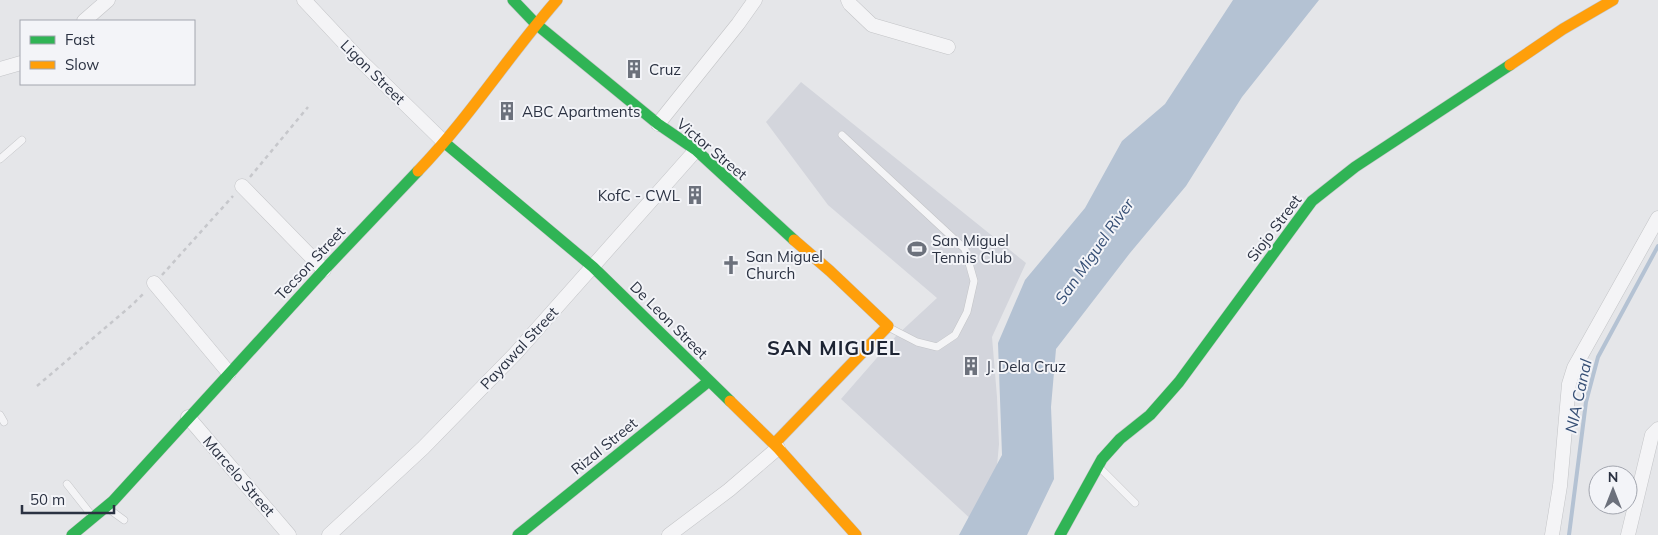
<svg xmlns="http://www.w3.org/2000/svg" width="1658" height="535" font-family="Mulish,sans-serif">
<style>
.built{fill:#d3d5dc}
.water{fill:#b4c2d3}
.lines{fill:none;stroke-linecap:round;stroke-linejoin:round}
.stream{stroke:#b4c2d3;stroke-width:4}
.lane-casing{stroke:#c3c4c7;stroke-width:8}
.street-casing{stroke:#c3c4c7;stroke-width:15}
.fast-casing{stroke:#c3c4c7;stroke-width:12}
.slow-casing{stroke:#c3c4c7;stroke-width:12}
.path{stroke:#c6c7cb;stroke-width:2.5;stroke-dasharray:4 4;stroke-linecap:butt}
.lane{stroke:#f4f4f6;stroke-width:7}
.street{stroke:#f4f4f6;stroke-width:14}
.fast{stroke:#30b455;stroke-width:11}
.slow{stroke:#ff9f0a;stroke-width:11}
.labels{text-anchor:middle;dominant-baseline:central;stroke-width:4;stroke-linejoin:round;paint-order:stroke}
.poi-label{font-size:15px;fill:#2b3242;stroke:#f3f4f8;text-anchor:start}
.street-label{font-size:15px;fill:#2b3242;stroke:#f3f4f8}
.water-label{font-size:16px;font-style:italic;fill:#364f75;stroke:#f3f4f8}
.district-label{font-size:20px;font-weight:bold;letter-spacing:1px;fill:#1d2433;stroke:#f3f4f8}
</style>
<rect width="100%" height="100%" fill="#e5e6e9"/>
<path class="built" d="M801 82 1026 263 992 337 997 397 999 444 996 477 974 522 841 399 896 336 937 298 828 205 766 122Z"/>
<path class="water" d="M1233 0H1319L1242 97 1186 186 1130 253 1056 349 1051 407 1054 479 1027 535H959L1002 455 998 343 1025 280 1085 208 1122 141 1165 104Z"/>
<g class="lines">
<path class="stream" d="M1569 535 1586 402 1598 357 1658 246"/>
<g class="lane-casing">
<path id="lane" d="M842 135 965 249 974 281 967 312 955 335 937 347 917 342 888 327
M0 159 22 140
M0 415 4 422
M1099 467 1135 503
M67 484 93 517
M106 507 124 520"/>
</g>
<g class="street-casing">
<path id="street" d="M304 0 362 62 445 143
M848 0 850 4 872 25 948 47
M84 21 108 0
M0 69 21 63
M658 124 738 24 755 0
M242 186 324 270
M154 283 229 373
M188 417 289 535
M329 535 423 448 515 354 696 150
M669 535 729 490 778 448
M1552 535 1560 486 1569 384 1574 368 1658 218
M1628 535 1652 435 1658 429"/>
</g>
<g class="fast-casing">
<path id="fast" d="M513 0 536 24 658 124 696 150 794 240
M445 143 593 267 730 401
M72 535 113 501 324 270 418 171
M518 535 709 381
M1060 535 1102 459 1120 439 1150 415 1179 382 1312 201 1355 167 1510 65"/>
</g>
<g class="slow-casing">
<path id="slow" d="M1510 65 1563 29 1613 0
M418 171C469 118 509 55 557 0
M730 401 778 448 856 535
M774 444 888 326 830 271 794 240"/>
</g>
<path class="path" d="M250 177 308 107
M162 275 233 196
M37 386 132 305 145 292"/>
<use href="#lane" class="lane"/>
<use href="#street" class="street"/>
<use href="#fast" class="fast"/>
<use href="#slow" class="slow"/>
</g>
<defs>
<g id="building-bare" transform="scale(1.5)"><path d="M-4-6H4V6H1V3H-1V6H-4ZM-2.5-4.3h1.7v1.8h-1.7ZM.8-4.3h1.7v1.8H.8ZM-2.5-1h1.7V.8h-1.7ZM.8-1h1.7V.8H.8Z" fill="#6c717c" stroke="#f3f4f8" stroke-width="2.5" paint-order="stroke"/></g>
<g id="stadium-bare" transform="scale(1.5)"><path d="M0-5a6.5 5 0 1 0 0 10a6.5 5 0 1 0 0-10ZM-3.5-1.8h7v3.6h-7Z" fill="#6c717c" stroke="#f3f4f8" stroke-width="2.5" paint-order="stroke"/></g>
<g id="church-bare" transform="scale(1.5)"><path d="M-1.2-6h2.4v3.5h3.3v2.4h-3.3V6h-2.4V-.1h-3.3v-2.4h3.3Z" fill="#6c717c" stroke="#f3f4f8" stroke-width="2.5" paint-order="stroke"/></g>
</defs>
<g fill-rule="evenodd">
<use href="#building-bare" x="634" y="69"/>
<use href="#building-bare" x="507" y="111"/>
<use href="#building-bare" x="695" y="195"/>
<use href="#stadium-bare" x="917" y="249"/>
<use href="#church-bare" x="731" y="265"/>
<use href="#building-bare" x="971" y="366"/>
</g>
<g class="labels">
<g class="poi-label">
<text x="649" y="69">Cruz</text>
<text x="522" y="111">ABC Apartments</text>
<text x="680" y="195" text-anchor="end">KofC - CWL</text>
<text x="932" y="240">San Miguel<tspan x="932" dy="17">Tennis Club</tspan></text>
<text x="746" y="256">San Miguel<tspan x="746" dy="17">Church</tspan></text>
<text x="986" y="366">J. Dela Cruz</text>
</g>
<g class="street-label">
<text transform="translate(373 72) rotate(45)">Ligon Street</text>
<text transform="translate(712 149) rotate(40)">Victor Street</text>
<text transform="translate(1274 228) rotate(-53)">Siojo Street</text>
<text transform="translate(310 263) rotate(-47)">Tecson Street</text>
<text transform="translate(669 320) rotate(45)">De Leon Street</text>
<text transform="translate(519 348) rotate(-47)">Payawal Street</text>
<text transform="translate(604 446) rotate(-39)">Rizal Street</text>
<text transform="translate(239 476) rotate(49)">Marcelo Street</text>
</g>
<g class="water-label">
<text transform="translate(1094 251) rotate(-55)">San Miguel River</text>
<text transform="translate(1578 396) rotate(-78)">NIA Canal</text>
</g>
<g class="district-label">
<text x="834" y="347">SAN MIGUEL</text>
</g>
</g>
<rect x="20" y="20" width="175" height="65" fill="#f3f4f8" stroke="#a3a6af"/>
<rect x="30" y="36" width="25" height="8" fill="#30b455" stroke="#a3a6af"/>
<text x="65" y="45" font-size="15" fill="#2b3242">Fast</text>
<rect x="30" y="61" width="25" height="8" fill="#ff9f0a" stroke="#a3a6af"/>
<text x="65" y="70" font-size="15" fill="#2b3242">Slow</text>
<g transform="translate(1613 490)"><circle r="24" fill="#f3f4f8" stroke="#a3a6af"/>
<path d="M0-4L9 19L0 12L-9 19Z" fill="#6c717c"/>
<text y="-8" font-size="14" font-weight="bold" text-anchor="middle" fill="#2b3242">N</text>
</g>
<path d="M22 505v8h92v-8" fill="none" stroke="#2b3242" stroke-width="2.5"/>
<text x="30" y="505" font-size="15" fill="#2b3242" stroke="#f3f4f8" stroke-width="4" paint-order="stroke">50 m</text>
</svg>
